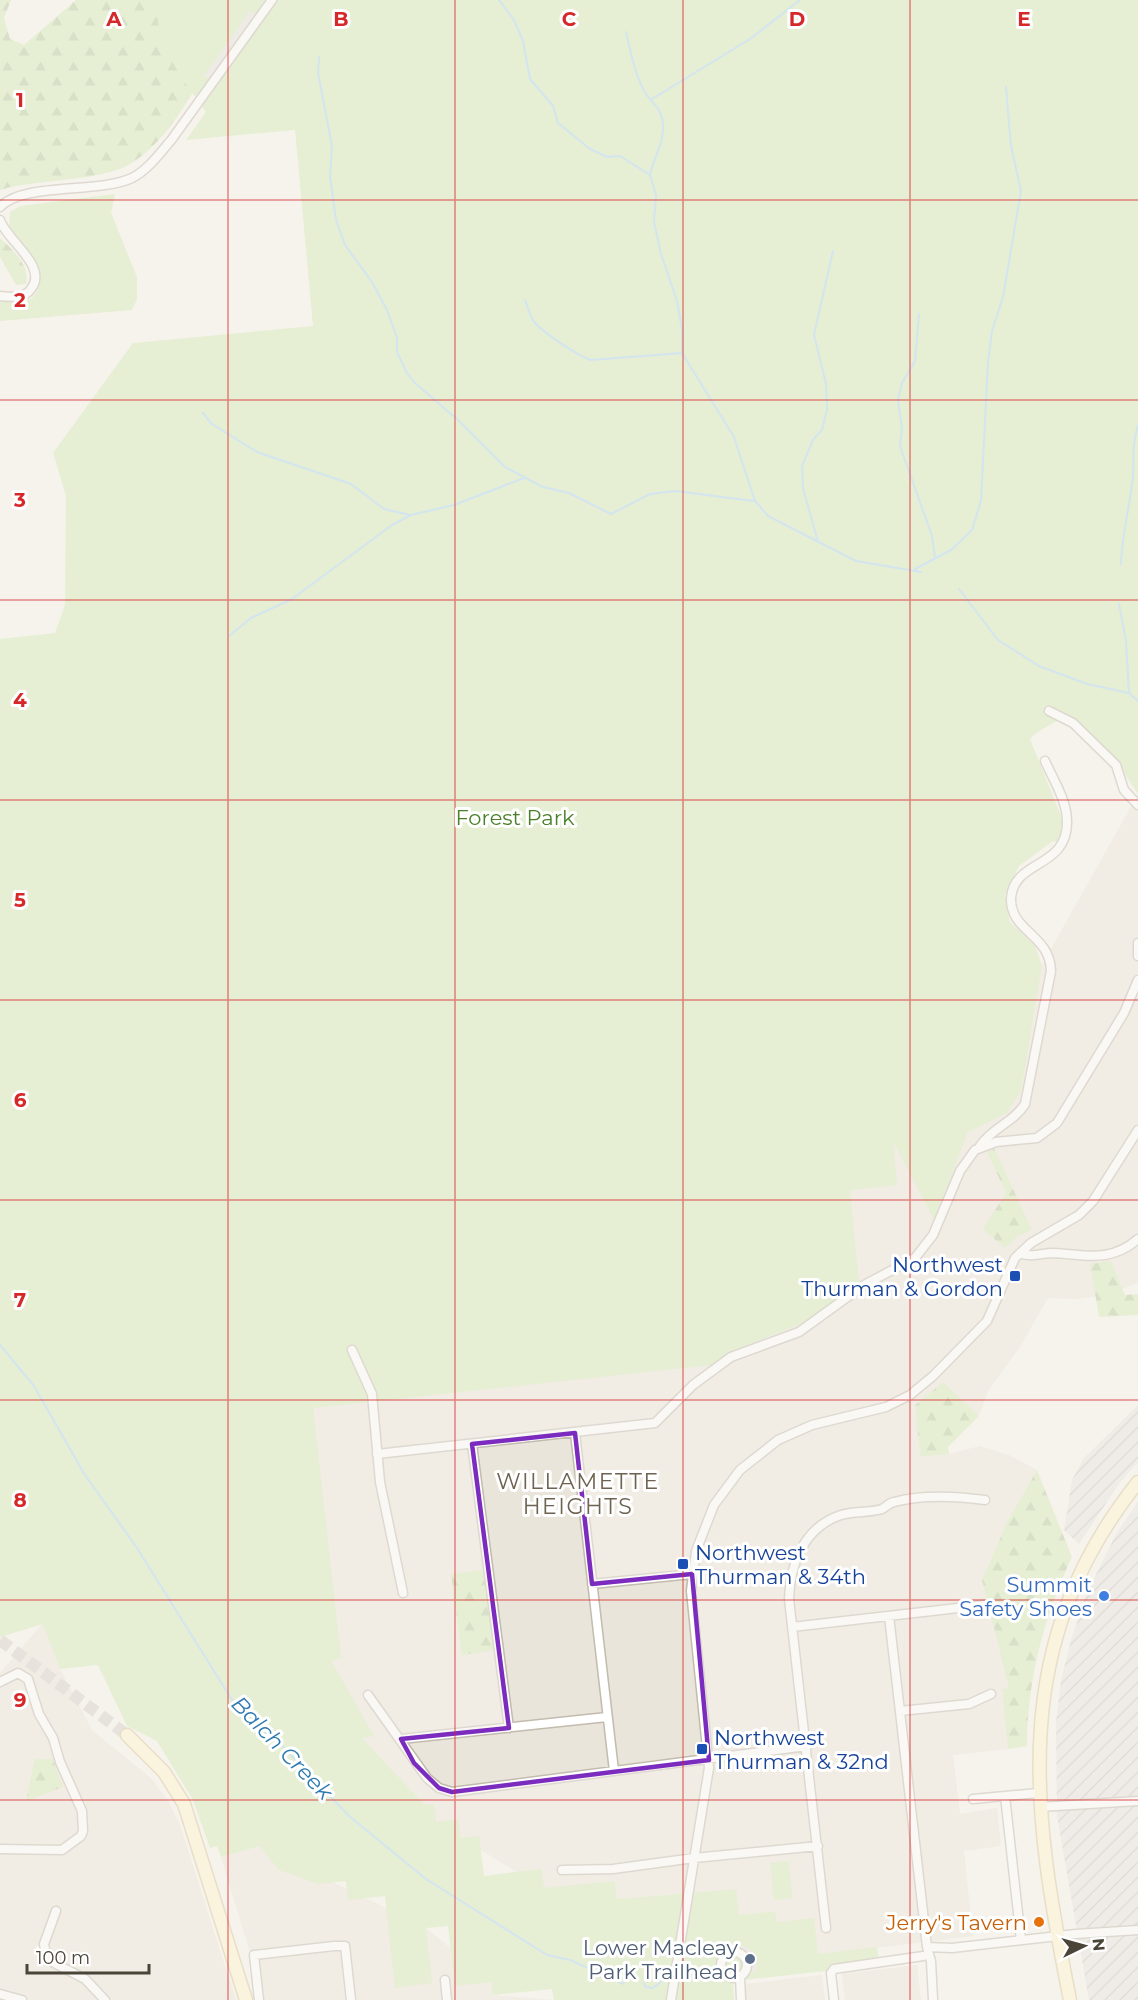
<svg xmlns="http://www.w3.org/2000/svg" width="1138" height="2000" font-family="Montserrat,sans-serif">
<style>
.residential{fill:#eae5da}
.industrial{fill:url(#industrial-furrows)}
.forest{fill:url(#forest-firs)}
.park{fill:#d2eab5}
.parking{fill:#e5e3e0}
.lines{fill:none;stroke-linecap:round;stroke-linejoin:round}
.stream{stroke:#a9d4f2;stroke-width:2}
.secondary-tunnel{stroke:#d4d0c8;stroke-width:12;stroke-dasharray:12 6;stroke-linecap:butt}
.street-casing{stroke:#c2bbae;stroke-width:11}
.secondary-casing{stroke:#d6c79b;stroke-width:15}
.street{stroke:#fff;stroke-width:8}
.secondary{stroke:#fff3cd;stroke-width:12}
.marked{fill:none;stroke:#7b2cbf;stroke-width:4.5;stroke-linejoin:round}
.grid{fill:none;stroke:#d62828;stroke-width:1.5;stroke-opacity:0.55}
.transit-dot{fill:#1a4fb4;stroke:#fff;stroke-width:2}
.shop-dot{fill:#3f7fe0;stroke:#fff;stroke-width:2}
.food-dot{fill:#e8710a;stroke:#fff;stroke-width:2}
.service-dot{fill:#5c6f8a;stroke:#fff;stroke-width:2}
.labels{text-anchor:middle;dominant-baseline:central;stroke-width:6;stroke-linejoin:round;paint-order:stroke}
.park-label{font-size:21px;fill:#4a7f2a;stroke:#fff}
.transit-label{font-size:21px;fill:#164399;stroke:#fff;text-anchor:start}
.shop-label{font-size:21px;fill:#366cbe;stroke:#fff;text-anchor:end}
.food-label{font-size:21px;fill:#c56008;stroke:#fff;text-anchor:end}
.service-label{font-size:21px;fill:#4e5e75;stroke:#fff;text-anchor:end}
.neighbourhood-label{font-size:22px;letter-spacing:1.5px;fill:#6e6250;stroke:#fff}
.water-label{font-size:22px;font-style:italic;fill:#2e7ab2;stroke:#fff}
.grid-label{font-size:20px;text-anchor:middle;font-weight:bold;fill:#d62828;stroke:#fff;stroke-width:6;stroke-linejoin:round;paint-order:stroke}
</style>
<defs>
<pattern id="industrial-furrows" width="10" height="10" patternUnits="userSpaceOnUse" patternTransform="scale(1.5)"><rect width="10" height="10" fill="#e6e2dd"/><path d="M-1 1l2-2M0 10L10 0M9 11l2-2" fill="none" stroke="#c7c3be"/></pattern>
<pattern id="forest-firs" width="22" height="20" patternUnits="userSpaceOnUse" patternTransform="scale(1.5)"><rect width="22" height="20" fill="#d2eab5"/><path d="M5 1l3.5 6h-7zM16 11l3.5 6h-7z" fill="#b6ca9c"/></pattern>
</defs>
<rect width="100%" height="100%" fill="#f6f3ec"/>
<path class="residential" d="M1138 794V1283L1105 1295 1078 1299 1048 1298 1020 1347 988 1391 979 1416 943 1383 915 1405 920 1457 949 1454 980 1446 1009 1455 1037 1470 1008 1520 982 1580 1010 1688 1002 1690 1008 1749 953 1755 960 1814 997 1808 1001 1846 964 1851 973 1936 818 1955 777 1922 775 1911 739 1915 735 1889 617 1899 615 1881 544 1889 436 1822 425 1805 361 1737 332 1662 312 1408 400 1397 849 1190 893 1139 934 1219 968 1132 1042 965Z
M43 1623 60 1669 92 1730 152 1779 169 1802 180 1825 236 2000H0V1673Z
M260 1846 426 1928 492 1982 493 1995 554 2000H255L251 1956 221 1857Z
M917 1965 921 2000H845L842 1974Z
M822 1975 825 2000H746L745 1984Z"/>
<path class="industrial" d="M1138 1405V1462L1121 1481 1079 1544 1064 1530 1072 1480 1084 1458Z
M1138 1502V2000H1089L1057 1816 1056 1721 1061 1680 1071 1640 1086 1595 1116 1534Z"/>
<path class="forest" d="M0 0H11L4 18 10 39 24 45 76 0H241C216 50 172 152 117 170 80 182 38 179 0 190Z
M0 238C13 250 30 265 26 284L16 285 0 257Z
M994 1148 1032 1230 1019 1235 1005 1248 983 1229 1006 1193 987 1152Z
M1111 1261 1125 1295 1138 1294V1315L1099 1317 1090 1264Z
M943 1382 979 1416 948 1447 949 1454 920 1457 915 1405Z
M1037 1470 1072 1557C1044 1616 1027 1681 1027 1746L1008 1749 1002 1689 1009 1688 982 1580 1008 1520Z
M484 1570 494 1650 462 1655 451 1574Z
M35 1759H53L63 1787 26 1801Z"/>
<path class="park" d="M165 0H1138V794L1117 762 1067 715 1036 733 1030 739 1065 826 1061 843 1053 841 1019 866 1005 895 1010 922 1035 946 1042 965 1021 1091 1007 1113 968 1132 934 1220 893 1141 897 1185 850 1190 859 1282 803 1323 734 1350 711 1365 313 1408 341 1657 332 1662 374 1736 362 1738 425 1805 434 1804 436 1822 458 1819 461 1838 479 1836 484 1876 541 1869 544 1888 615 1881 617 1899 736 1889 739 1915 775 1911 777 1922 814 1918 818 1954 877 1947 879 1959 832 1965 826 1971 733 1981 734 2000H554L552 1989 493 1995 491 1982 455 1986 448 1926 426 1928 432 1983 395 1988 385 1896 348 1900 346 1881 318 1884 279 1870 260 1846 221 1857 217 1846 210 1848 193 1800 157 1741 127 1726 98 1665 60 1669 43 1624 0 1637V639L55 633 65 605 66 496 53 453 133 343 313 326 295 130 186 140 206 112C188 87 155 44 158 12 159 8 163 4 165 0Z
M115 194 111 213 137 277V299L132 310 0 321V302L31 299 38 290 40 271 9 229 10 212 20 206Z
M788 1861 793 1898 774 1900 770 1863Z"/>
<path class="parking" d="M250 11 255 14 209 79 204 76Z
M730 1943 746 1947 754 1953 757 1962 756 1972 746 1970 744 1957 730 1952Z"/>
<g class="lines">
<path class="stream" d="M499 0 514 20 523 41 530 79 553 106 558 123 590 149 607 157 620 156 650 175 656 195 654 222 661 254 677 301 682 329V353L734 437 755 501 768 516 856 561 921 572
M626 32C630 50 636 79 646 94 654 104 663 111 663 126 664 142 654 158 650 174
M319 57 318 73 332 146 330 176 336 220 345 245 372 282 387 310 397 338V352L407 373 415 383 459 421 505 467 543 487 569 493 611 514 650 494 675 491 754 501
M652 99 750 39 800 0
M525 300C528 307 530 317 534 322 544 333 578 356 591 360L682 353
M919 314 915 361 902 383 898 400 902 429 900 446 932 536 935 558
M203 413 212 424 257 452 351 484 384 509 410 515
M818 542 803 488 802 466 813 440 822 430 827 410 826 384 814 335 833 251
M1121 564C1122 534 1130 506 1133 476 1134 457 1132 445 1138 425
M915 569 951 550 972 530 981 501 988 362 992 331 1003 297 1021 191 1011 146 1006 87
M959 589 998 640 1039 666 1087 684 1129 693 1138 701
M1119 604 1126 641 1129 693
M229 636 251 618 292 599 392 525 411 515 454 505 524 478
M0 1345 34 1386 85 1475 137 1548 239 1711 283 1747 349 1816 426 1879 547 1955 570 1960 624 1984
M643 1983 646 1987 653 1988 670 1975"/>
<path class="secondary-tunnel" d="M0 1640 127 1735"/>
<g class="street-casing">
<path id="street" d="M0 207C24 182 97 194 132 178 148 170 160 153 172 139L272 0
M0 220C6 240 49 266 31 289 24 299 11 297 0 296
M1049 711 1073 723 1116 765 1124 790 1138 805
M1138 943V956
M980 1146C993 1127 1013 1123 1025 1104L1051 971C1050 934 1010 932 1011 898 1014 859 1068 869 1067 821 1067 801 1053 779 1045 761
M1020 1253C1032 1258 1041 1253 1053 1253 1084 1254 1109 1264 1138 1239
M352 1350 372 1394 380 1482 403 1593
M575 1433 614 1771
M472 1444 509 1728
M377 1454 655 1423 693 1385 731 1357 799 1332 864 1285 915 1258 933 1235 960 1171 975 1150 996 1142 1037 1138 1057 1123 1124 1013 1138 980
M592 1584 692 1574
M889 1616 927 1947 931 1961 933 2000
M792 1627 984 1605
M0 1682 18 1673 28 1679 39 1714 53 1738 60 1762 82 1811 83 1831 81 1836 62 1850 0 1849
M368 1695 427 1778 439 1788 452 1792 807 1746
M900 1711 969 1704 991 1694
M401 1739 607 1717
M1005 1796 1021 1940
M973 1799 1038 1793
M1040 1807 1138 1801
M562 1870 613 1869 694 1858 818 1846
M56 1911 44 1944 46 1955 54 1963 85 1979 105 2000
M826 1928 789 1599C790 1564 804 1527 841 1515 854 1511 869 1513 882 1509 886 1507 889 1503 894 1502 923 1494 955 1496 985 1500
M927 1947 952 1948 1076 1934 1138 1930
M721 1965a13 13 0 1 1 26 0a13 13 0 1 1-26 0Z
M740 1976 741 2000
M445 1980 447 2000
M0 1994 22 2000
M259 2000 254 1955 334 1946H345L351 2000
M671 2000 709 1768 691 1591 696 1551 714 1505 740 1470 778 1440 812 1425 886 1407 910 1395 933 1376 987 1321 1015 1258 1031 1243 1079 1215 1093 1201 1138 1130
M834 2000 831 1973 834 1969 923 1956"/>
</g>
<g class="secondary-casing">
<path id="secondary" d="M127 1735 164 1772 184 1804 246 2000
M1070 2000C1032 1810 1007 1646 1138 1482"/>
</g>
<use href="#street" class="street"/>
<use href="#secondary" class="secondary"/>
</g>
<path d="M0 0H1138V2000H0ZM575 1433 592 1584 692 1574 709 1760 452 1792 439 1788 414 1763 401 1739 509 1728 472 1444Z" fill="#f6f3ec" fill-opacity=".55" fill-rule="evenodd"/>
<path class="marked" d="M575 1433 592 1584 692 1574 709 1760 452 1792 439 1788 414 1763 401 1739 509 1728 472 1444Z"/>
<path class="grid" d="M228 0V2000M455 0V2000M683 0V2000M910 0V2000M0 200H1138M0 400H1138M0 600H1138M0 800H1138M0 1000H1138M0 1200H1138M0 1400H1138M0 1600H1138M0 1800H1138"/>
<g class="transit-dot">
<rect x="1009" y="1270" width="12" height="12" rx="3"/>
<rect x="677" y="1558" width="12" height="12" rx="3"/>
<rect x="696" y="1743" width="12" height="12" rx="3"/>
</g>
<circle class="shop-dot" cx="1104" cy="1596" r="6"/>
<circle class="food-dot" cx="1039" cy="1922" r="6"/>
<circle class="service-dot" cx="750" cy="1959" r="6"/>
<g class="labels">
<g class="park-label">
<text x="515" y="817">Forest Park</text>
</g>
<g class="transit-label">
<text x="1003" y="1264" text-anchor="end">Northwest<tspan x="1003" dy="24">Thurman &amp; Gordon</tspan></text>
<text x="695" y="1552">Northwest<tspan x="695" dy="24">Thurman &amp; 34th</tspan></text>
<text x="714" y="1737">Northwest<tspan x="714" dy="24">Thurman &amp; 32nd</tspan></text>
</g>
<g class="shop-label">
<text x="1092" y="1584">Summit<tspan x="1092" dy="24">Safety Shoes</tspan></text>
</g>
<g class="food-label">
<text x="1027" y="1922">Jerry's Tavern</text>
</g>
<g class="service-label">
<text x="738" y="1947">Lower Macleay<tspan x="738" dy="24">Park Trailhead</tspan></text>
</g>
<g class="neighbourhood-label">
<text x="578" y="1481">WILLAMETTE<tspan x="578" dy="25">HEIGHTS</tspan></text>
</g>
<g class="water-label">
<text transform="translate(282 1748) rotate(46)">Balch Creek</text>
</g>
</g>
<g class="grid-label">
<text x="114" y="26">A</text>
<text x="341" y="26">B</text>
<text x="569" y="26">C</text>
<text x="797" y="26">D</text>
<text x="1024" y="26">E</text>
<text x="20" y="107">1</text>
<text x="20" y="307">2</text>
<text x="20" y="507">3</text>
<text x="20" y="707">4</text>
<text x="20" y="907">5</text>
<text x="20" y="1107">6</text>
<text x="20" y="1307">7</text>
<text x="20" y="1507">8</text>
<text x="20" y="1707">9</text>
</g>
<g transform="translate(1084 1946) rotate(85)" stroke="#ffffff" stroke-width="4.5" paint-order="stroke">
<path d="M0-4.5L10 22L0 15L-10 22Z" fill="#4b4439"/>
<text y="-9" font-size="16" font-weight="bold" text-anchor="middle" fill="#4b4439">N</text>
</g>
<path d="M27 1964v9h122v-9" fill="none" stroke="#4b4439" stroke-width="3"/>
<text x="36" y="1964" font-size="18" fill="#4b4439" stroke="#ffffff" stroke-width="4.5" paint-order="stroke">100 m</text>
</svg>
